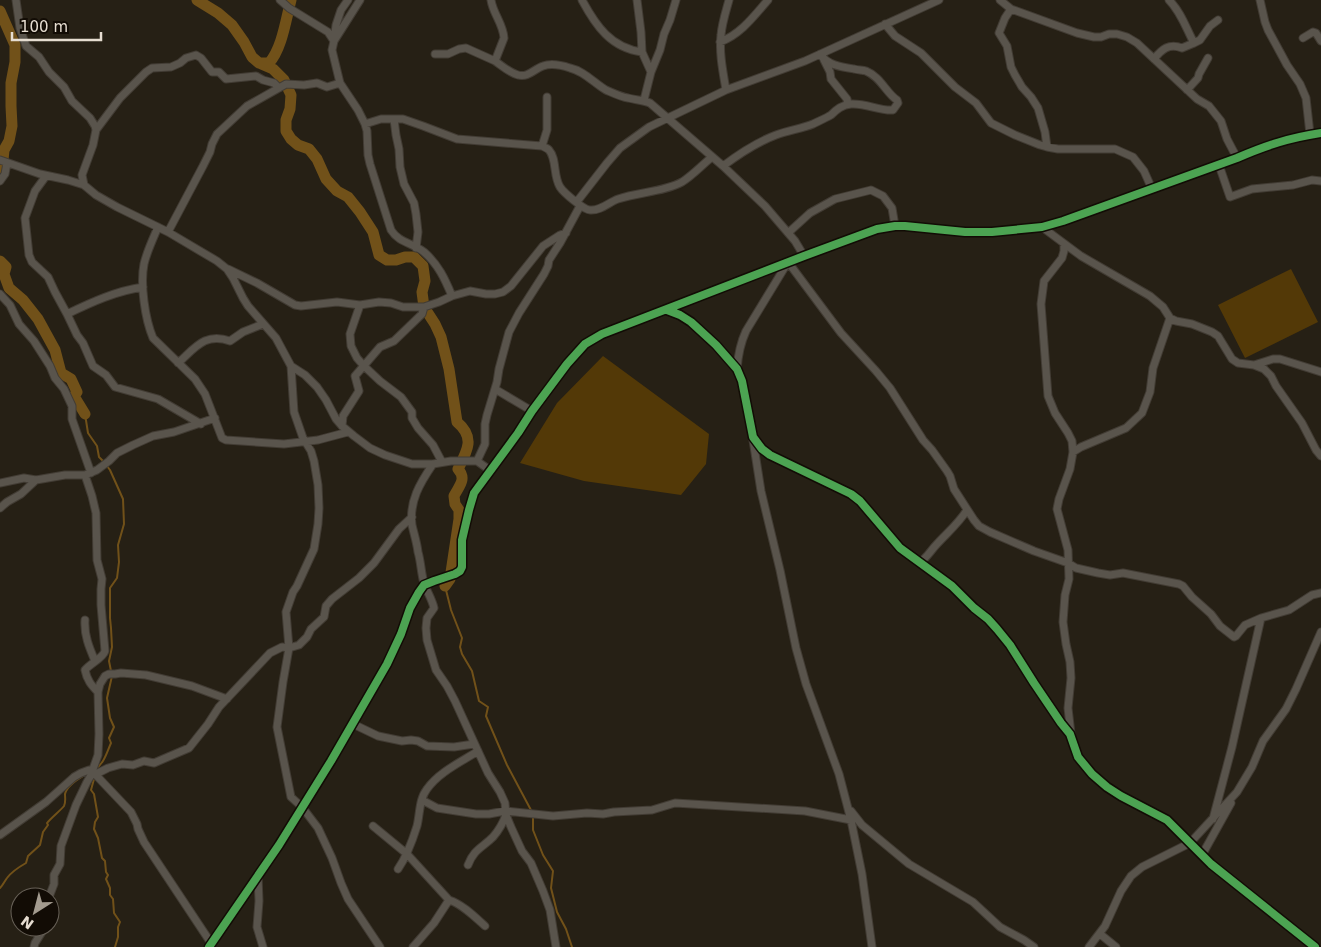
<svg xmlns="http://www.w3.org/2000/svg" width="1321" height="947" font-family="'DejaVu Sans',sans-serif">
<style>
.green{fill:#533907}
.lines{fill:none;stroke-linecap:round;stroke-linejoin:round}
.stream{stroke:#715119;stroke-width:2}
.river{stroke:#715119;stroke-width:11}
.minor-casing{stroke:#423c34;stroke-width:9}
.minor{stroke:#59544c;stroke-width:7}
.cycleway-casing{stroke:#120c05;stroke-width:11}
.cycleway{stroke:#4ca352;stroke-width:8}
</style>
<rect width="100%" height="100%" fill="#262015"/>
<path class="green" d="M1291 269 1318 322 1245 358 1218 305Z
M603 356 709 434 706 464 681 495 584 481 520 463 557 403Z"/>
<g class="lines">
<path class="stream" d="M85 414 88 433 97 446 99 457 104 462
M445 586 451 610 462 638 460 647 462 654 472 671 479 701 488 707 486 716 507 765 532 812
M95 769C104 764 107 752 111 743L109 738 114 727 110 718 107 698 112 676 109 661 112 647 111 628 110 618V588L117 578 119 562 118 545 124 524 123 499 110 470 107 466
M93 776 94 779 91 790 94 794 98 817 95 822 94 829 98 838 102 858 105 861 106 872 108 875 106 879 110 888V895L113 899 114 913 120 922 118 927V937L115 947
M533 816V830L543 855 553 871 551 888 557 912 566 929 572 947
M0 888C3 885 4 882 7 878 12 871 19 867 26 863L28 856 40 845 43 832 48 825 47 823C51 818 61 810 64 806 66 802 65 798 65 794 67 786 78 779 85 775"/>
<path class="river" d="M197 0 218 13 232 25 244 42 252 57 259 63 273 69 284 80 291 95 290 109 286 120V131L291 139 298 145 309 149 317 159 326 179 337 191 348 197 360 212 373 232 379 255 387 260H396L405 257H414L423 266 425 281 422 292 424 307 435 324 441 337 449 369 457 422C475 437 468 450 458 469 467 479 459 486 454 496L455 504 459 510V519L450 579 445 586
M0 11 15 45V62L11 83V106L12 126 9 141 4 150 2 170 0 173
M259 63H269C282 49 286 19 291 0
M0 261 6 267 4 274 9 288 23 300 38 319 55 350 61 373 71 379 77 392 74 396 85 414"/>
<g class="minor-casing">
<path id="minor" d="M16 0 20 28 26 46 39 57 49 72 64 87 72 101 90 118 95 126 96 130 93 145 82 175 84 185
M280 0 289 8 328 32 334 41 360 0
M348 0 341 10 336 25 334 41 332 50 340 83 358 110 365 124 367 131 368 155 370 164 391 230C399 243 413 243 424 252 438 264 445 279 452 296
M582 0C596 26 611 48 642 52
M637 0 641 32 642 52 651 72 644 100
M1000 0 1011 9 1077 33 1094 37H1101L1109 34H1117L1127 37 1137 43 1197 99 1209 106 1221 121 1227 139 1237 158
M1169 0C1181 12 1186 28 1194 43L1200 40 1210 26 1218 20
M1260 0 1265 22 1268 30 1287 65 1300 84 1306 98 1310 134
M1011 9 1005 18 999 33 1007 46 1011 67 1015 75 1022 87 1031 97 1038 108 1045 132 1047 147
M885 24 895 36 921 53 955 87 976 103 991 123 1015 135 1040 145 1047 147 1058 149H1115L1133 157 1144 171 1152 189
M1303 38 1313 32 1316 33 1321 41
M720 42C741 34 754 16 768 0
M435 54H448L459 49 466 48 495 61 504 38C503 23 493 14 491 0
M1154 59C1162 49 1169 43 1182 48L1194 43
M824 60 830 72 831 79 847 99 848 104
M495 61C502 66 510 73 518 75 528 78 534 69 543 66 551 63 561 65 570 68 584 71 594 83 606 90 613 93 621 97 628 98 636 100 643 100 650 103L723 166 765 206 795 241 804 256
M651 72 660 50 664 34 670 20 676 0
M726 90C723 72 719 53 721 35 722 23 726 11 729 0
M1187 90 1198 78 1199 74 1208 58
M547 97V130L542 146C544 147 547 148 549 150 557 159 553 176 560 187 564 193 584 210 590 210 601 211 609 202 618 199 638 192 664 192 682 182 693 175 702 165 712 157
M394 119 396 135 399 149 400 167 404 184 414 203 416 214 418 232 416 248
M365 124 381 119H403L423 126 457 139 542 146
M96 130 120 98 146 72 152 68 171 67 180 63 186 58 196 55 201 58 212 72H219L226 79 256 76 263 80 274 83 279 88
M0 160 40 174 68 180 84 185 96 195 117 207 168 232 217 261 227 269 233 278 243 298 248 306 276 338 291 366 305 375 317 387 326 400 336 419 342 426 354 436 370 448 385 455 412 464H433L451 461H477L491 471
M1219 165 1230 197 1252 189 1293 185 1312 180 1321 181
M723 166C739 154 757 142 776 135 789 130 801 129 813 124 819 121 826 118 831 115 837 109 842 105 851 104 866 103 879 111 893 110L898 103 897 100C886 93 881 77 866 71 863 70 858 70 854 69 841 67 827 65 820 54
M46 176 35 191 25 218 29 255 32 262 48 277 55 292 67 314C92 302 116 291 143 287
M0 181 5 174 7 163
M576 201 579 199 607 163 620 148 649 127 726 90 805 61 939 0
M158 227C153 239 147 251 144 264 140 284 145 319 153 338L195 379 205 394 222 438 226 440 284 444 318 440 348 432
M1042 227 1081 256 1150 296 1163 307 1170 318 1176 321 1192 324 1212 332 1218 336 1232 359 1238 363 1254 365 1273 359H1280L1321 372
M168 232 203 166 210 152 212 144 217 134 247 106 286 84 304 85 317 83 327 87 340 83
M788 233 810 213 835 199 871 190 883 196 892 208 895 226
M1064 244V251L1062 258 1044 281 1041 304 1048 396 1055 413 1068 433 1072 441 1073 452 1070 469 1059 499 1057 509 1068 550 1069 579 1065 595 1063 622 1066 644 1070 662 1071 678 1068 708 1071 734
M228 269 257 283 295 305 301 306 337 302 360 305 379 302 391 303 403 307H424L439 302 452 296 470 291 486 294H495L503 292 511 286 543 246 560 235 566 233
M0 294 10 305 19 324 34 341 50 366 55 378 64 389 72 406V419L91 473
M360 305 350 334 351 346 357 358 364 366 380 381 401 397 412 412V418L418 428 433 445 442 462
M667 310 680 315 691 322 716 345 737 369 742 381 753 437 762 449 770 455 851 494 860 501 900 548 952 586 974 608 988 619 997 629 1010 645 1034 683 1061 723 1070 734 1078 757 1092 774 1107 787 1121 796 1167 820 1211 864 1315 947
M67 314 77 335 83 343 93 366 106 375 115 387 158 399 201 424
M178 363C195 348 205 332 230 341L243 332 263 324
M1254 365 1264 369 1271 376 1276 386 1302 423 1316 450 1321 456
M291 366 294 412 303 438 311 451 314 461 318 485 319 508 318 524 314 549 297 586 293 592 286 612 289 648 283 682 277 727 291 797 302 807 318 828 332 858 341 883 348 899 380 947
M737 369C738 355 740 344 746 331L788 262 841 333 876 371 890 388 923 440 932 450 947 471 950 476 954 489 974 520 979 526 990 532 1034 551 1068 563 1076 568 1098 573 1110 575 1123 573 1179 584 1183 586 1192 597 1211 614 1220 626 1234 637 1236 636 1245 625 1261 618 1289 610 1312 595 1321 593
M495 389 532 411
M342 426 343 416 359 391 355 376 380 347 394 341 422 314 424 307
M753 440 761 491 780 570 796 648 806 684 839 774 851 820 862 874 872 947
M1073 452 1081 447 1126 428 1142 413 1150 392 1153 368 1170 318
M477 461 485 444V424L487 415 497 382 499 369 509 332 519 313 544 274 548 266 549 260 560 243 580 206
M433 464C420 483 409 501 412 525 414 534 417 543 418 552 421 562 421 573 424 583 427 592 432 599 434 608L427 618 426 628 427 640 436 670 447 686 455 701 488 773 500 792 505 803 506 815 511 827 522 851 531 863 543 891 550 910 556 947
M85 475 92 496 96 513 97 560 102 579 101 589V605L105 651C103 658 91 663 85 670 87 680 91 685 98 692
M0 483 24 478 36 480 65 475H85L97 470 109 461 117 453 133 445 153 436 174 432 215 418
M0 508 7 502 21 494 36 480
M920 562C927 558 931 550 937 544 947 533 959 523 967 510
M85 620C84 635 89 647 95 661
M353 724 378 736 402 741 411 740 418 741 427 746 454 747 474 744
M96 774 108 768 122 764 133 765 144 761 154 763 189 748 208 724 219 707 270 653 282 647 289 648 299 645 307 637 311 629 324 617 326 606 332 599 359 578 374 563 399 529 412 517
M422 800 437 808 476 814H489L505 811 553 816 587 813 603 814 614 812 652 810 675 803 805 811 851 820
M851 811 862 825 909 864 973 902 1000 927 1024 940 1034 947
M1213 819 1232 747 1261 618
M373 826 407 854 449 900C462 904 475 917 485 926
M0 835 46 802 74 777 81 773 89 770 93 772 131 812 137 824 138 829 144 842 211 943
M1202 855 1231 803
M468 865C474 849 482 848 493 837 499 830 503 823 506 815
M398 869C407 856 412 842 417 826 420 814 419 799 427 789 439 772 461 762 478 751
M258 877 259 901 257 927 263 947
M49 897 54 884V875L60 864 61 846 76 805 87 782 93 772V769L98 755 99 734 98 692 100 684 105 676 109 674H115L121 673 146 675 192 686 227 699
M1100 934 1116 947
M34 947 35 943 45 927
M209 947 279 845 331 761 387 664 401 634 410 608 419 592 424 585 434 581 455 574 460 571 462 567V540L469 510 474 493 518 433 532 411 567 364 585 344 602 334 804 256 877 229 895 226H905L965 232H992L1042 227 1063 221 1237 158C1267 145 1289 138 1321 133
M413 947 434 923 449 900
M1089 947 1105 926 1121 891 1131 876 1142 867 1190 843 1237 792 1252 767 1263 741 1286 709 1296 689 1321 632"/>
</g>
<use href="#minor" class="minor"/>
<g class="cycleway-casing">
<path id="cycleway" d="M667 310 680 315 691 322 716 345 737 369 742 381 753 437 762 449 770 455 851 494 860 501 900 548 952 586 974 608 988 619 997 629 1010 645 1034 683 1061 723 1070 734 1078 757 1092 774 1107 787 1121 796 1167 820 1211 864 1315 947
M209 947 279 845 331 761 387 664 401 634 410 608 419 592 424 585 434 581 455 574 460 571 462 567V540L469 510 474 493 518 433 532 411 567 364 585 344 602 334 804 256 877 229 895 226H905L965 232H992L1042 227 1063 221 1237 158C1267 145 1289 138 1321 133"/>
</g>
<use href="#cycleway" class="cycleway"/>
</g>
<g transform="translate(35 912) rotate(216)"><circle r="24" fill="#120c05" stroke="#676057"/>
<path d="M0-4L9 19L0 12L-9 19Z" fill="#a39b8f"/>
<text y="-8" font-size="14" font-weight="bold" text-anchor="middle" fill="#e6ddd1">N</text>
</g>
<path d="M12 32v8h89v-8" fill="none" stroke="#e6ddd1" stroke-width="2.5"/>
<text x="20" y="32" font-size="15" fill="#e6ddd1" stroke="#120c05" stroke-width="4" paint-order="stroke">100 m</text>
</svg>
